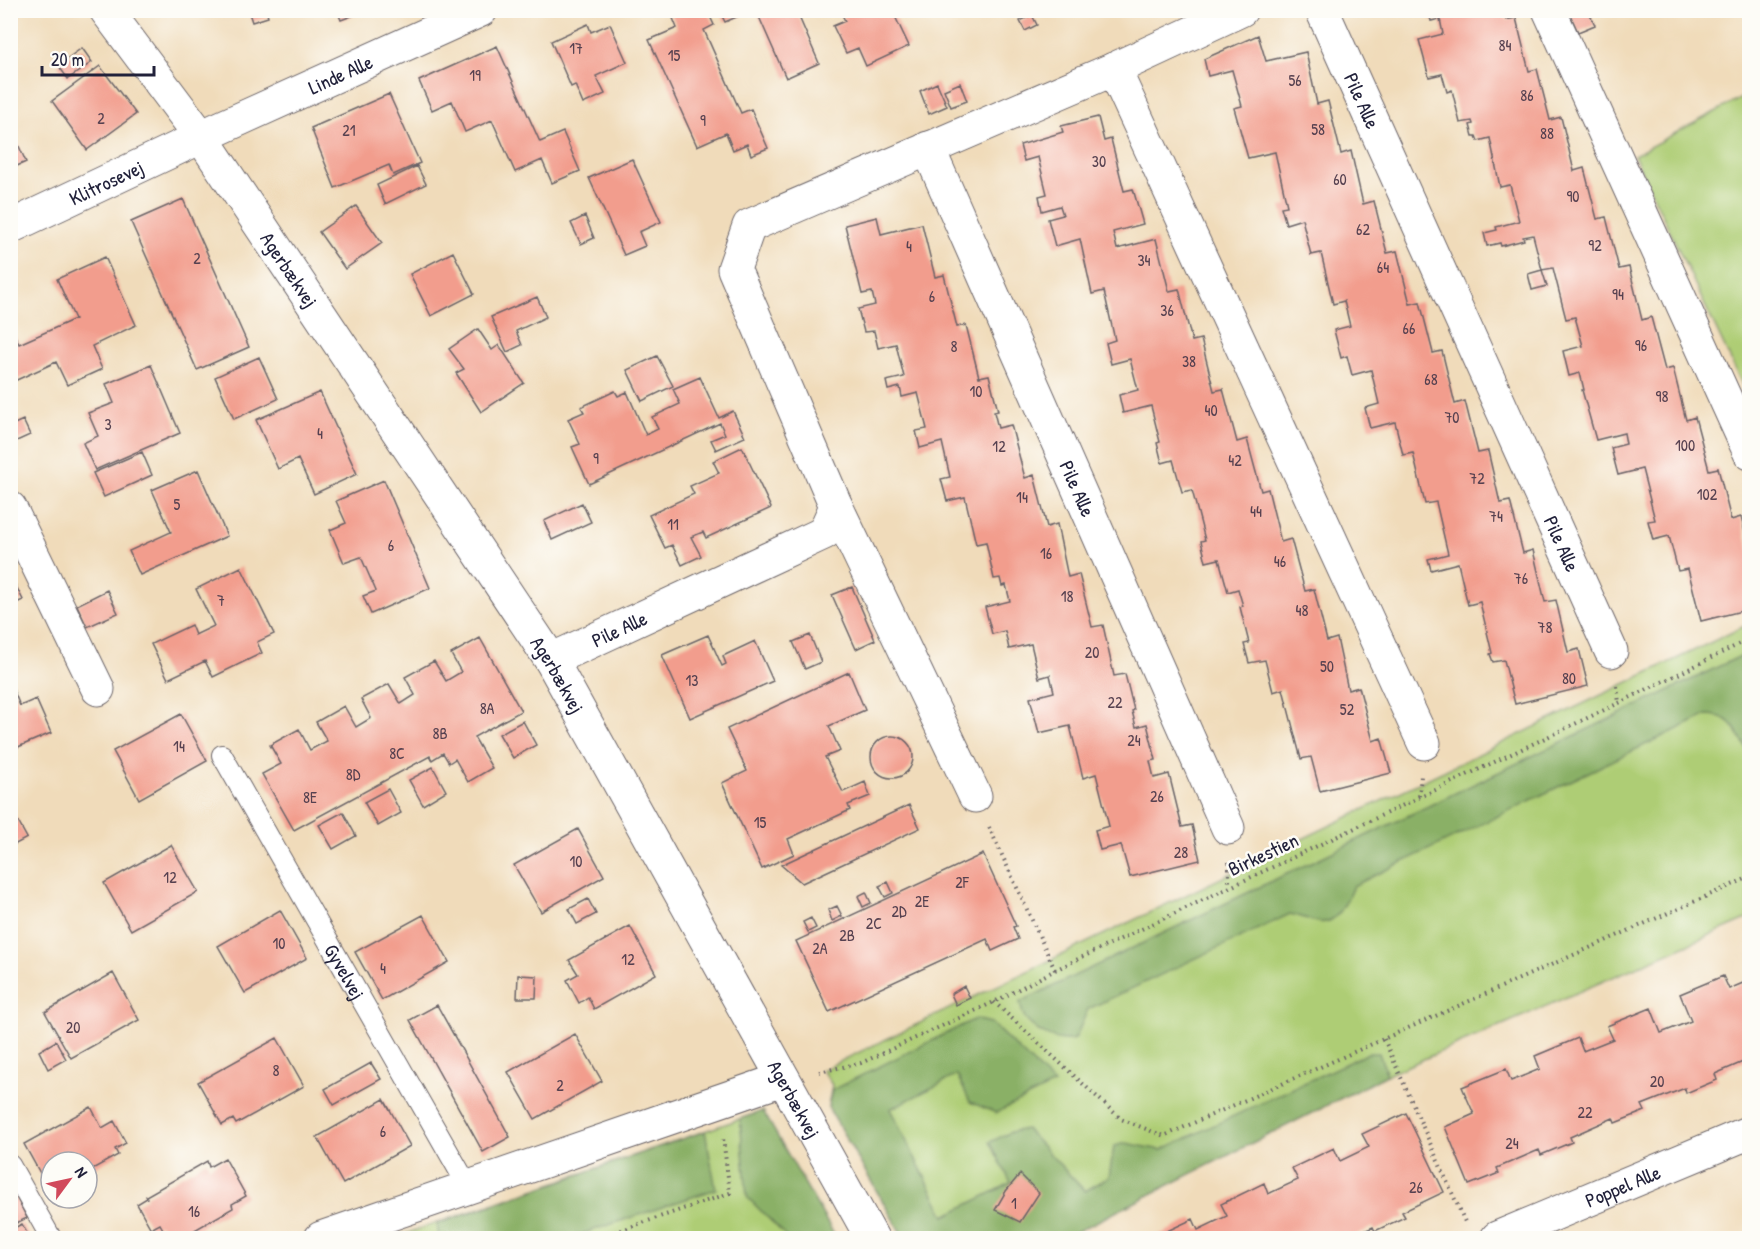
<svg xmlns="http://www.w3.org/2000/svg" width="1760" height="1249" font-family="'Patrick Hand',sans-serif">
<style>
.green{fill:#aecd75;stroke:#687858;stroke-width:1.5}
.forest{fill:#8ab066;stroke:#566950;stroke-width:1.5}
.building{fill:#f29d8d}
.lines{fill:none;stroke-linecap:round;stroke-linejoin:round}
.lane-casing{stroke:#6a6367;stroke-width:22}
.street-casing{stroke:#6a6367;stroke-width:35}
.path{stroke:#6a6367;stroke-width:4;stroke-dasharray:1.5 4.5;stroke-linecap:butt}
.lane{stroke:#fff;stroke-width:20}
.street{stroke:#fff;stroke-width:33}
.labels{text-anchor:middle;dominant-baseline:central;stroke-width:5;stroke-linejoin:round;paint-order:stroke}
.number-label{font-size:16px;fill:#564150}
.street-label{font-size:20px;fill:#22223b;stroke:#fdfcf7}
</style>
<rect width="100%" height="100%" fill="#fdfcf7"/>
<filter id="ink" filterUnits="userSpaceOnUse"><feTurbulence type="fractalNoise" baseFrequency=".0167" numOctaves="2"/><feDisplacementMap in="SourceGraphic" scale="12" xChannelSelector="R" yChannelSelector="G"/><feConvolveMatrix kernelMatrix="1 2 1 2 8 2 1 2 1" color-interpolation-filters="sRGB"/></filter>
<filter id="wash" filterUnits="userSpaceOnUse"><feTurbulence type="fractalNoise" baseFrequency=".008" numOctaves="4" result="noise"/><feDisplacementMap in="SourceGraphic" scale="24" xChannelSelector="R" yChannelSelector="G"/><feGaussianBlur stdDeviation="1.35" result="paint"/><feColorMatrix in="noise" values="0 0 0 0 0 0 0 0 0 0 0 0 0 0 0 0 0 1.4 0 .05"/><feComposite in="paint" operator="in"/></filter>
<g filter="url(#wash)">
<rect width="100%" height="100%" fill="#f0dbba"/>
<path class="green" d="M1749 94V399L1634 155Z
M1749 624V918L1387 1075 1064 1238H904L828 1107 832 1085 822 1070Z
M763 1111 836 1238H393Z"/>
<path class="forest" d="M1749 652V753C1737 733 1733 715 1707 715L1353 886C1347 900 1338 926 1318 922 1309 920 1300 916 1290 914L1088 1009 1075 1039C1058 1043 1039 1034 1027 1021 1023 1017 1021 1008 1020 1002Z
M975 1019 991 1023 1054 1084 996 1113 970 1102 957 1075 890 1109 945 1216 1011 1183 990 1142 1011 1132 1026 1129 1085 1191 1109 1177 1114 1146 1126 1143 1161 1150 1368 1053H1379L1387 1075 1064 1238H904L828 1107 832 1090Z
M763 1111 836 1238H785L784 1234 747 1197 740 1119Z
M705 1131 716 1189 570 1238H439L437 1224Z"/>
<g id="blocks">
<path class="building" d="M248 10H266L268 17 252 22Z
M337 10H365V11L341 20Z
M707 10 714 25 704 30 741 113 751 109 768 148 751 155 747 144 733 150 726 133 697 146 649 40 677 28 670 11Z
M719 10H739L741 15 725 22Z
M756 10H796L819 63 786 78Z
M840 10H892L909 46 866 66 858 48 846 53 833 26 845 21Z
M1428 10H1503L1506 20 1516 18 1529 71 1537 69 1550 120 1561 117 1574 171 1584 168 1597 219 1606 217 1619 269 1629 267 1642 320 1651 317 1665 370 1673 368 1686 420 1695 417 1709 470 1718 468 1731 520 1741 517 1750 552V609L1701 621 1688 569 1678 571 1669 536 1653 540 1648 521 1655 520 1642 469 1618 475 1611 448 1626 444 1624 433 1596 440 1582 390H1584L1580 373 1569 376 1563 351 1583 346 1575 317 1566 319 1553 268 1542 270 1533 235 1523 237 1524 240 1501 246 1500 243 1487 246 1484 233 1497 230 1496 227 1519 221 1510 185 1500 187 1490 138 1478 141 1476 136H1473L1470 125 1473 124 1472 121 1460 123 1452 90 1447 92 1442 74 1429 77 1419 40 1443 34 1440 19 1431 21Z
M1568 10H1588L1595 25 1578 32Z
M1032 15 1037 25 1025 31 1020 21Z
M588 24 591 32 610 24 627 62 596 76 605 94 583 104 575 85 571 87 551 41Z
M1258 35 1266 61 1306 52 1317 104 1328 101 1341 154 1351 151 1363 204 1374 201 1387 253 1397 251 1410 304 1420 302 1433 353 1442 351 1455 404 1465 401 1478 453 1488 451 1500 503 1510 501 1523 553 1533 550 1545 602 1556 600 1568 652 1579 649 1588 686 1515 704 1504 660 1493 662 1490 654 1492 653 1480 602 1468 605 1458 563 1431 570 1428 559 1448 554 1436 502 1425 504 1413 453 1403 455 1395 422 1370 428 1365 408 1379 404 1371 370 1352 375 1347 356 1341 358 1334 330 1350 326 1344 301 1333 304 1321 253 1311 255 1302 219 1286 224 1281 207 1287 206 1275 152 1248 158 1234 108 1242 106 1232 70 1208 76 1204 59Z
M497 46 540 142 563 132 580 171 552 183 542 160 515 172 492 120 465 132 452 101 432 110 419 81Z
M82 48 92 62 68 79 58 65Z
M100 66 136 114 87 150 52 101Z
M937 83 947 106 929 114 920 91Z
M960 83 967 101 951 107 944 90Z
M389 94 420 163 393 175 389 165 335 188 311 128Z
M1098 117 1104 141 1111 139 1124 191 1133 189 1143 224 1113 232 1117 249 1156 239 1169 291 1179 289 1192 341 1201 339 1214 391 1223 389 1237 442 1247 439 1261 491 1268 489 1281 542 1291 539 1305 591 1314 589 1327 641 1337 638 1348 690 1359 687 1373 741 1381 738 1391 773 1320 791 1311 757 1301 759 1283 689 1273 692 1265 660 1249 663 1244 644 1249 643 1240 607 1243 606 1238 589 1228 592 1219 559 1206 562 1201 541 1205 540 1192 490 1182 492 1173 460 1162 463 1157 443 1160 442 1151 406 1123 413 1119 395 1138 390 1130 359 1111 364 1106 343 1115 340 1104 291 1092 294 1080 239 1055 246 1048 219 1063 215 1060 206 1042 211 1039 196 1047 194 1038 157 1024 161 1020 145 1063 132 1061 126Z
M10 126 26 162 10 169Z
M632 159 661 222 639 232 645 246 624 255 589 178Z
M417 166 426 184 385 204 377 185Z
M183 199 249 347 197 370 131 222Z
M356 206 382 243 345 269 319 232Z
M585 216 594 238 581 244 571 223Z
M877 217 881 234 922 224 935 277 944 275 957 327 966 325 979 377 989 375 998 411 994 412 998 428 1011 425 1025 478 1034 475 1047 527 1057 524 1068 577 1079 574 1092 627 1103 625 1114 676 1125 674 1134 710 1132 711 1136 727 1147 724 1156 760 1150 761 1154 778 1169 774 1182 827 1192 825 1200 860 1130 877 1121 845 1100 850 1095 830 1109 826 1096 774 1083 778 1070 726 1039 733 1030 698 1054 692 1050 675 1039 678 1031 644 1009 649 1005 631 992 634 985 607 1010 601 1006 585 1002 586 1000 578 994 579 986 542 976 544 965 497 947 501 941 479 950 477 942 442 920 448 916 431 927 429 918 393 902 397 900 387 888 390 886 381 904 377 896 344 878 348 874 331 864 332 858 309 875 305 872 292 862 294 845 225Z
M453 252 474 294 431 316 410 274Z
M105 257 136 325 92 346 102 369 67 385 56 362 10 383V326L19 344 75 319 57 279Z
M1542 270 1547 286 1532 290 1528 274Z
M537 297 546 317 516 331 522 345 507 352 491 317Z
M478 329 492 350 499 345 524 383 481 412 456 373 464 369 449 349Z
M657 356 673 386 642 401 627 370Z
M259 357 278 399 234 419 215 377Z
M151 365 180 433 95 470 83 443 98 436 88 413 114 403 106 384Z
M700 377 719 418 733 411 745 437 716 450 711 440 725 434 720 423 589 484 572 447 580 444 568 419 584 412 581 407 615 391 618 396 627 392 646 435 658 429 652 417 680 404 673 389Z
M320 392 357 474 314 494 298 459 278 469 256 420Z
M23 420 30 435 10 444V426Z
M742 447 771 508 706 538 703 532 691 537 701 556 682 565 672 545 665 548 649 515 694 494 690 486 719 473 713 461Z
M142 452 152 475 104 497 93 473Z
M198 470 227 536 140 575 129 551 171 532 152 490Z
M384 480 430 588 371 614 363 596 376 591 361 557 344 563 330 530 346 523 336 501Z
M582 503 591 522 552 540 544 521Z
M241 567 274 634 257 642 262 653 213 677 205 661 168 679 151 644 191 625 195 635 214 626 196 589Z
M10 574 23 600 10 606Z
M852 587 875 640 856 649 832 595Z
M107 590 118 613 87 627 77 605Z
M708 635 722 666 726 664 723 656 755 641 773 681 690 718 662 655Z
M810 635 821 662 805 669 793 642Z
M480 638 521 711 474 737 492 768 468 782 455 759 449 763 443 753 432 760 430 756 294 830 262 774 281 764 270 745 299 729 310 750 327 741 316 722 344 706 356 727 371 718 361 699 389 684 401 704 415 695 405 677 434 661 446 681 461 672 451 654Z
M849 672 865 710 829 726 840 751 825 757 843 792 865 782 870 796 848 805 850 810 788 839 794 854 762 869 722 783 747 771 727 729Z
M11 684 20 706 36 699 51 733 11 750Z
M181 714 207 761 139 799 113 751Z
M523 721 536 745 513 758 499 734Z
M871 757a21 21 0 1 1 42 0a21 21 0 1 1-42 0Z
M433 767 446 791 423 805 409 780Z
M388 789 401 813 378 826 364 802Z
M909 805 920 828 802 883 781 865Z
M10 807 27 838 10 847Z
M343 812 356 836 333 849 319 825Z
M578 829 604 876 541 912 514 865Z
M171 845 198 892 131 930 104 883Z
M983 854 1016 926 1013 927 1018 939 992 951 987 939 829 1012 796 941Z
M888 882 893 893 885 897 879 886Z
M866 892 871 903 863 907 858 896Z
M588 899 596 914 577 924 569 909Z
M837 906 842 916 832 921 828 910Z
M280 910 307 958 245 993 218 946Z
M423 915 449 962 382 1000 355 952Z
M811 918 816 928 808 932 803 922Z
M630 926 656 974 594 1009 588 997 579 1003 567 980 578 974 569 960Z
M113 973 139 1020 71 1058 45 1012Z
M518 975 537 976 536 998H517Z
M1723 976 1729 989 1750 980V1059L1715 1074 1717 1080 1686 1093 1685 1088 1642 1105 1645 1111 1615 1123 1613 1118 1570 1137 1572 1142 1541 1155 1539 1150 1497 1168 1499 1173 1469 1185 1445 1127 1474 1114 1462 1087 1506 1069 1511 1081 1540 1069 1535 1056 1578 1038 1583 1051 1613 1039 1607 1026 1651 1008 1661 1033 1691 1021 1680 994Z
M964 986 970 998 956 1005 951 994Z
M437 1005 510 1137 483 1152 410 1020Z
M575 1034 602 1081 535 1119 508 1072Z
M277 1038 304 1086 236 1124 233 1119 222 1125 198 1082Z
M56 1041 66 1059 48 1069 39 1051Z
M371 1063 381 1079 334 1105 325 1089Z
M384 1099 410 1146 343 1184 317 1137Z
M91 1107 102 1128 114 1121 126 1143 115 1149 118 1155 87 1172V1162H51V1193L24 1144Z
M1406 1113 1444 1192 1402 1212 1405 1217 1375 1231 1373 1227 1349 1238H1152L1193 1219 1198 1230 1227 1216 1221 1204 1264 1183 1268 1194 1298 1180 1292 1168 1334 1148 1340 1161 1369 1147 1362 1134Z
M225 1158 246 1196 232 1204 233 1208 181 1238H168L160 1224 151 1229 137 1204 147 1198 146 1196 207 1161 209 1167Z
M1020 1174 1039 1193 1020 1222 995 1210 1006 1191Z
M13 1191 27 1218 10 1226V1192Z
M22 1224 30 1238H10V1230Z"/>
</g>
</g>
<g filter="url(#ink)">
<use href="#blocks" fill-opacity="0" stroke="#6a6367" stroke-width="1.5"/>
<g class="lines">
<g class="lane-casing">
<g id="lane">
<path id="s1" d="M222 755 469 1188"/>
<path d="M10 1165 51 1238"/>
</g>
</g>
<g class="street-casing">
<g id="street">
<path id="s2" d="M106 10 202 138 551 660 872 1238"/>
<path id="s3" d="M1322 10 1611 651"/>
<path d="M1549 10 1750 453"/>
<path d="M1114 69 1424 743"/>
<path id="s4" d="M928 148 1228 828"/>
<path id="s5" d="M10 227 218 129 481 10"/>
<path d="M836 506 975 796"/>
<path d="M10 508 98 689"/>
<path id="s6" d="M551 660 824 533 836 506 734 269 749 226 1114 69 1241 10"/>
<path d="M321 1238 783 1079"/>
<path id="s7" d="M1497 1238 1750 1132"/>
</g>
</g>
<path class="path" d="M1617 686 1619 703
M1419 796 1421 776
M989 827 1055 970
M1229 862V886
M994 1002 1121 1119 1164 1136 1750 877
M1384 1039 1465 1222
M819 1072 861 1063 994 1002 1055 970 1619 703 1750 639
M598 1238 730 1193 723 1138"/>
<use href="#lane" class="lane"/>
<use href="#street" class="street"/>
</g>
</g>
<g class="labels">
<g class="number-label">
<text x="1505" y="45">84</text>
<text x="576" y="48">17</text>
<text x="674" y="55">15</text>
<text x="475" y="75">19</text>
<text x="1295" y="80">56</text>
<text x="1527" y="95">86</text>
<text x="101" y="118">2</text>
<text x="703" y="120">9</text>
<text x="1318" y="129">58</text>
<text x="349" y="130">21</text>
<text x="1547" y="133">88</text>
<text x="1099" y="161">30</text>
<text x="1340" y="179">60</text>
<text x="1573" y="196">90</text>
<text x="1363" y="229">62</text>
<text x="1595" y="245">92</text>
<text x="909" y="246">4</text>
<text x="197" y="258">2</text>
<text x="1144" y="260">34</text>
<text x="1383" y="267">64</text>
<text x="1618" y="294">94</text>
<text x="932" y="296">6</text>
<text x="1167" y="310">36</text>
<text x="1409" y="328">66</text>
<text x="1641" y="345">96</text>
<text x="954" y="346">8</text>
<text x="1189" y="361">38</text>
<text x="1431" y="379">68</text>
<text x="976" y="391">10</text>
<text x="1662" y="396">98</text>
<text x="1211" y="410">40</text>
<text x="1452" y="417">70</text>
<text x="108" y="424">3</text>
<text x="320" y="433">4</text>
<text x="1685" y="445">100</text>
<text x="999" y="446">12</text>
<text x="596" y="458">9</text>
<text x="1235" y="460">42</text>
<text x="1477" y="478">72</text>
<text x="1707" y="494">102</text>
<text x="1022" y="497">14</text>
<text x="177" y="504">5</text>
<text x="1256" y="511">44</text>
<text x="1496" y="516">74</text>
<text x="673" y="524">11</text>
<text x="391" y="545">6</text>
<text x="1046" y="553">16</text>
<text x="1280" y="561">46</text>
<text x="1521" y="578">76</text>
<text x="1067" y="596">18</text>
<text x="221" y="600">7</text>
<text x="1302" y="610">48</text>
<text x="1545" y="627">78</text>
<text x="1092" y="652">20</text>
<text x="1327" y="666">50</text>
<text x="1569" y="678">80</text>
<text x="692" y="680">13</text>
<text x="1115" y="702">22</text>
<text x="487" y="708">8A</text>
<text x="1347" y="709">52</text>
<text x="440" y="733">8B</text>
<text x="1134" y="740">24</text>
<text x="179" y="746">14</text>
<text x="397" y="753">8C</text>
<text x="353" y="774">8D</text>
<text x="1157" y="796">26</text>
<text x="310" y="797">8E</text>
<text x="760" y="822">15</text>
<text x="1181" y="852">28</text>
<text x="576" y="861">10</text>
<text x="170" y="877">12</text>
<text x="962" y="882">2F</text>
<text x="922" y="901">2E</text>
<text x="899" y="911">2D</text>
<text x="874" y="923">2C</text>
<text x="847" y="935">2B</text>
<text x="279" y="943">10</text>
<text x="820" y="948">2A</text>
<text x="628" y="959">12</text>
<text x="383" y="968">4</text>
<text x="73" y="1027">20</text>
<text x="276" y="1070">8</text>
<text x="1657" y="1081">20</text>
<text x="560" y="1085">2</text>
<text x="1585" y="1112">22</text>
<text x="383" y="1131">6</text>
<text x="1512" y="1143">24</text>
<text x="1416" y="1187">26</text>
<text x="1014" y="1203">1</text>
<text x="194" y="1211">16</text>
</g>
<g class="street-label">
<text stroke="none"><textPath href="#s5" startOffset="364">Linde Alle</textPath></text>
<text stroke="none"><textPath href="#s3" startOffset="99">Pile Alle</textPath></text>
<text stroke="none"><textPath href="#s5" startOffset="106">Klitrosevej</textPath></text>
<text stroke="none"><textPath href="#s2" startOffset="318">Agerbækvej</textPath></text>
<text stroke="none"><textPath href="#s4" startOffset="372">Pile Alle</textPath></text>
<text stroke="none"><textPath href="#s3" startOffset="585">Pile Alle</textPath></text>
<text stroke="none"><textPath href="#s6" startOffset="75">Pile Alle</textPath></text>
<text stroke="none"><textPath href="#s2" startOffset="804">Agerbækvej</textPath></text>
<text transform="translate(1263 854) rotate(-25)">Birkestien</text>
<text stroke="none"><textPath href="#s1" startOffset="249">Gyvelvej</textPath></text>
<text stroke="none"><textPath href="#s2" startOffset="1290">Agerbækvej</textPath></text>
<text stroke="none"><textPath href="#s7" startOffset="136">Poppel Alle</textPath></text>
</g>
</g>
<rect width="1760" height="1249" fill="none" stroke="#fdfcf7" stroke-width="36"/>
<g transform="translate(69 1180) rotate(57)"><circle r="28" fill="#fdfcf7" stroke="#a5a5ac" stroke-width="1.5"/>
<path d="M0-4.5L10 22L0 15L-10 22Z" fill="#d1495b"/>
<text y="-9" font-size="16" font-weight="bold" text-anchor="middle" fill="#22223b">N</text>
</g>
<path d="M42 66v9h112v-9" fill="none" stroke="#22223b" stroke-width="3"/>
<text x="51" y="66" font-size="18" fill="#22223b" stroke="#fdfcf7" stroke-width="4.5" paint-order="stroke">20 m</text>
</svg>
